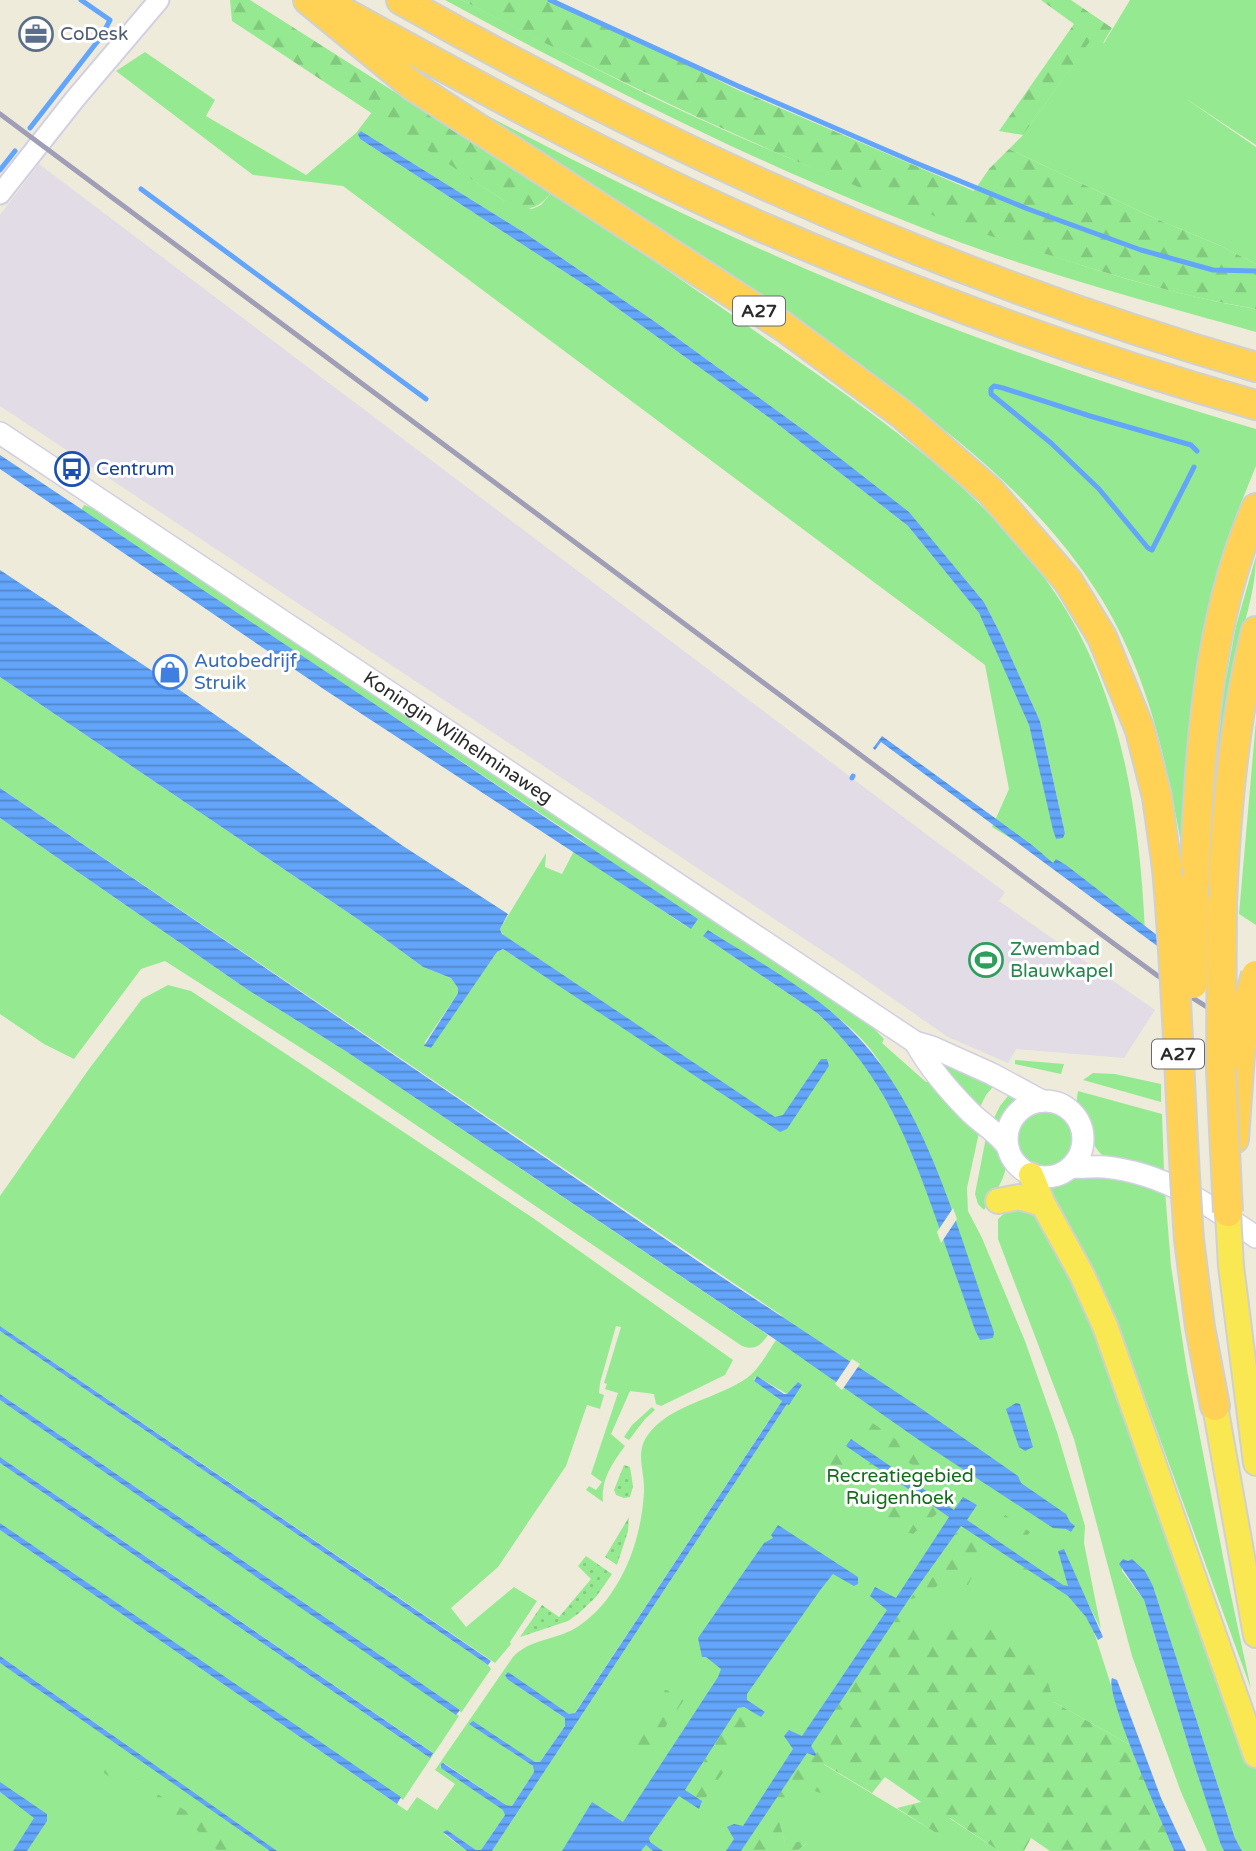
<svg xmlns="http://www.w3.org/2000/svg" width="1256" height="1851" font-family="'Varela Round',sans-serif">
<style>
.industrial{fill:#e1dce5}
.grass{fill:#95ea91;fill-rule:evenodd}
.forest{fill:url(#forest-firs)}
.garden{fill:url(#garden-dots)}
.water{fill:url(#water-rules)}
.pier{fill:#eeebda}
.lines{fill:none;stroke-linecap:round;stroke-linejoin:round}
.stream{stroke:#63a5fa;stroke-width:5}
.tertiary-casing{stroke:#d2cfe4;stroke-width:23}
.secondary-casing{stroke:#d2cfe4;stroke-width:24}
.trunk-casing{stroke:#d0d0d0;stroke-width:28}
.motorway-casing{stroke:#d0d0d0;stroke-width:32}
.tertiary{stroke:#fff;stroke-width:19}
.secondary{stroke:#fff;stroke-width:21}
.trunk{stroke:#f9e852;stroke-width:24}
.motorway{stroke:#ffd154;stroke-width:28}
.rail{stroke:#a09db6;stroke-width:5}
.trunk-bridge-casing{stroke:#d0d0d0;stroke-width:28;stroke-linecap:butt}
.motorway-bridge-casing{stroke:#d0d0d0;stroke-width:32;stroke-linecap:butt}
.trunk-bridge{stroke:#f9e852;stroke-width:24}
.motorway-bridge{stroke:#ffd154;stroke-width:28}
.labels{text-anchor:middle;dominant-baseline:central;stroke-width:6;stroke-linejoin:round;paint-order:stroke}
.shield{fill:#fff;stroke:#6a6a6a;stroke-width:2}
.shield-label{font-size:18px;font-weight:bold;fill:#2a2a2a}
.service-label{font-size:19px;fill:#4e5e75;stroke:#fff;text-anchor:start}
.transit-label{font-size:19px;fill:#164399;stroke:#fff;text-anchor:start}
.shop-label{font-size:19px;fill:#366cbe;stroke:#fff;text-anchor:start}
.street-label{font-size:19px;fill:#2a2a2a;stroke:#fff}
.leisure-label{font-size:19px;fill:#27864d;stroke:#fff;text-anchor:start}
.park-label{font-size:19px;fill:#136e1b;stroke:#fff}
</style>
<defs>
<pattern id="forest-firs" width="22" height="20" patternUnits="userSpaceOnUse" patternTransform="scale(1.75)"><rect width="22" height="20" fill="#95ea91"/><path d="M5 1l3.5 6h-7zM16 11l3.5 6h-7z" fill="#81c97d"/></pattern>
<pattern id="garden-dots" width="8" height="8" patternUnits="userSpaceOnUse" patternTransform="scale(1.75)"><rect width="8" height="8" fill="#95ea91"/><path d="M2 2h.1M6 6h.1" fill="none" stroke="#81c97d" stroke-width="1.8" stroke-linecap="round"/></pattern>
<pattern id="water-rules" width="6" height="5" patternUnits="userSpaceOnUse" patternTransform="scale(1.75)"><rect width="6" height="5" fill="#63a5fa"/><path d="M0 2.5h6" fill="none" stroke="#5287cb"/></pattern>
</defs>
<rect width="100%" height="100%" fill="#eeebda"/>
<path class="industrial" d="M39 164 930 837 1005 892 999 901 1155 1010 1124 1058 1016 1049 1008 1063 948 1037 856 973 0 406V215Z"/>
<path class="grass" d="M445 0H462C539 39 616 81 695 117 798 164 903 205 1011 242 1091 269 1172 295 1256 309V332C1158 304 1058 278 962 243 784 177 612 91 445 0Z
M1130 0H1256V145L1185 98 1256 147V264L1221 246 1152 217 1009 149 1023 135 1093 36 1104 43Z
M145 52 215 100 206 116 306 175 356 133 372 112 503 200 532 209 541 205 552 192C627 242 701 293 775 345 876 415 985 490 1055 593 1122 691 1140 817 1145 933L1050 862 992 827 1009 789 985 665 343 186 253 175 116 71ZM361 131 525 233 654 321 809 434 909 513 984 602 1000 633 1040 721 1065 833 1056 839 1029 725 1002 661 979 613 908 526 771 419 588 287 360 139Z
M488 116C607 178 727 237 851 288 983 343 1119 389 1256 429V466L1239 508 1218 575 1199 654 1190 730 1181 843C1165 756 1148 675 1101 598 1020 468 884 384 760 301 669 240 578 179 487 118Z
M84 505 100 511 862 1016 884 1039 882 1043 926 1082 932 1081 980 1128 967 1188 968 1211 982 1238 1025 1341 1057 1432 1085 1526 1084 1543 1101 1629 1080 1588 1130 1745 1054 1702 823 1764 940 1835 949 1818 999 1851H797L807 1843 785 1842 780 1827 764 1851H492L787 1404V1394L760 1378 755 1377 754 1381 782 1401 574 1714H569L506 1673 505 1675 507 1679 565 1718V1726L540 1762 536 1763 471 1725 533 1766 534 1772 512 1806 506 1805 444 1763 440 1767 504 1810 505 1815 481 1850H476L447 1830 444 1834 467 1851H20L41 1819 0 1789V1663L107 1737 111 1734 0 1656V1530L407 1811 417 1797 437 1810 455 1784 435 1770 513 1657C530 1639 554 1640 574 1629 589 1620 603 1606 612 1592 632 1563 642 1527 644 1492 645 1471 635 1454 647 1436 668 1405 717 1399 747 1378 759 1369 768 1352 776 1340L818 1368 781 1315 0 788V677L359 920 423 967 451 978 458 988V993L425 1042V1046L430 1048 497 952 503 949 515 957 500 929 546 853 545 867 562 874 574 851 690 929 581 840 81 511ZM703 936C760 969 846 1007 881 1064L840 1035 817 1013Z
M1256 556C1256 597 1238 636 1233 677 1223 749 1217 822 1209 895L1204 892 1216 732 1236 626Z
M1256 720V925L1239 914Z
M0 818 248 990 347 1052 768 1335C761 1345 755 1351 742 1346L326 1064 165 961 141 969 74 1059 44 1044 0 1014Z
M168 985 191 991 533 1218 733 1360 725 1375 661 1406 656 1404 654 1394 630 1391 611 1434 625 1446C612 1464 601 1479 603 1502L586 1490 589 1486 596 1490 602 1482 591 1474 618 1393 605 1389 607 1384 604 1383 621 1327 616 1326 600 1383 599 1393 604 1395 600 1409 587 1405 566 1466 498 1567 451 1608 466 1627 514 1587 537 1601 510 1642 511 1644 495 1663 0 1326V1196L89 1069 142 999Z
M937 1060 997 1082 986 1095 977 1113Z
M1015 1060 1064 1064 1061 1074 1015 1064Z
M1093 1073 1115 1074 1161 1084V1102L1083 1080Z
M1012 1091 1022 1101 1010 1113 1004 1127 992 1122 1000 1106Z
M1078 1091 1162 1114 1164 1171 1107 1158C1086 1147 1093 1120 1076 1105Z
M1016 1138a30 30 0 1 1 60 0a30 30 0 1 1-60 0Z
M987 1132C992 1137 998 1143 1002 1149 1015 1168 994 1194 984 1210L978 1204 975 1194Z
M1075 1174 1104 1176 1165 1191 1171 1266 1187 1370 1226 1572 1251 1689 1137 1376 1105 1299 1043 1187 1064 1180Z
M1010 1208 1034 1210 1092 1317 1256 1764V1851H1242L1235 1838 1153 1586 1122 1567V1571L1144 1600 1194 1764 1224 1851H1207L1181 1792 1132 1656 1074 1439 998 1239V1219Z
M0 1331 488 1665 491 1669 461 1713 460 1710 0 1394Z
M0 1400 459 1716 403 1800 0 1523V1463L430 1758 432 1752 0 1457Z
M652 1407 655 1410 645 1419 629 1440 624 1437 632 1425Z
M0 1792 35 1818 13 1851H0Z"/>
<path class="forest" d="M230 0H250L552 192C534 213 527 211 503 200L232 21Z
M462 0H556L736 89 974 191 989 169 1009 149 1152 217 1221 246 1256 264V309C1184 297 1115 276 1046 254 843 190 650 99 462 0Z
M1041 0H1071L1112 28 1103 43 1093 37 1023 135 999 131 1074 24Z
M861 1415 1030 1532 1022 1545 979 1503 977 1505 963 1497 964 1495 853 1430Z
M837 1437 846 1446 941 1510 913 1534C877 1522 847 1494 816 1471Z
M962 1525 1038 1576 982 1556 968 1585H938L924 1597 909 1599Z
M898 1615 932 1634 974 1624 1012 1630 1039 1654 1054 1702 1130 1745 1174 1851H1050L1031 1838 1024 1851H999L950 1818 941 1836 897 1808 921 1802 885 1777 872 1793 824 1764 836 1798 802 1787 778 1818 785 1842H808L797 1851H741L807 1752 816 1754 811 1746Z
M665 1690 689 1693 667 1724 650 1755 641 1753 634 1746Z
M738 1708 758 1722 702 1803 685 1790Z
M107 1757 162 1797 197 1817 235 1851H218L191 1824 147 1802 104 1773Z"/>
<path class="garden" d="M624 1465 630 1467 633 1486 630 1497 624 1498 616 1495 614 1490Z
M629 1517 628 1531 617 1565 605 1557Z
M586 1556 612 1574 596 1597 579 1613 568 1621 520 1637 542 1605 559 1617 591 1579 578 1566Z"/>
<path class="water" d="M361 131 525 233 654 321 809 434 909 512 984 602 1000 633 1040 721 1065 833 1063 838 1056 839 1053 830 1029 725 979 613 908 526 771 419 588 287 360 139 358 134Z
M0 455 698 919 691 929 325 690 0 469Z
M0 570 151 670 403 846 508 914 500 929 502 934 775 1117 783 1115 821 1059H827L829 1066 787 1129 780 1132 503 949 497 952 431 1048 424 1046 458 993V988L451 978 423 967 359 920 0 677Z
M882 736 1032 845 1053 863 1056 859 1066 865 1206 973 1202 979 881 742 875 750 873 748Z
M0 788 708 1268 916 1405 1018 1476 1021 1483 1066 1514 1070 1522 1075 1526 1071 1532 1066 1529 1053 1528 926 1445 776 1340 347 1052 248 990 0 818Z
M708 930C755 960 808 988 848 1027 928 1103 957 1232 994 1332L993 1338 980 1340 975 1330C963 1295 950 1260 938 1224 909 1142 884 1074 817 1013L703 936Z
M0 1326 491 1661 488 1665 0 1331Z
M757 1376 784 1394H787L798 1382 802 1385 789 1405 787 1404 492 1851H467L443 1832 447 1830 476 1850H481L505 1815 503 1810 441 1768V1764L443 1763 506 1805 512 1806 534 1772 533 1766 469 1724 473 1721 535 1762H540L565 1726V1718L507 1679 505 1675 508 1672 569 1714 575 1713 782 1401 754 1381Z
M0 1394 460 1710 456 1715 0 1400Z
M1016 1403 1020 1404 1033 1447 1025 1451 1019 1447 1006 1409Z
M851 1439 954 1510 963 1497 977 1505 967 1520 1063 1585 1068 1586 1058 1551 1064 1549 1103 1637 1098 1640 1086 1617 1068 1596 961 1526 909 1599 811 1746 816 1754 815 1756 807 1753 741 1851H726L734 1839 727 1827 734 1824 743 1826 793 1749 784 1736 789 1730 802 1736 887 1610 870 1596 875 1587 896 1598 949 1517 846 1446Z
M0 1457 433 1753 430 1758 0 1463Z
M0 1523 401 1797 397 1804 0 1530Z
M778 1525 858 1577V1584L854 1586 833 1574 821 1589 747 1694V1700L765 1712 761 1717 744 1707 738 1708 685 1790 702 1801 699 1809 679 1796 649 1838 650 1842 663 1851H653L646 1845 641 1851H562L592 1802 623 1822 718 1677 721 1669 706 1657H702L698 1638 764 1543 773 1538 771 1535Z
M1123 1559 1128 1561 1132 1559 1145 1571 1153 1586 1235 1838 1242 1851H1224L1221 1845 1194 1764 1144 1600 1119 1564Z
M0 1656 277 1851H270L0 1663Z
M1112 1678 1117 1680 1161 1798 1186 1851H1174C1164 1826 1104 1694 1112 1678Z
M0 1782 47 1814V1821L27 1851H13L34 1818 0 1792Z"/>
<path class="pier" d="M953 1208 957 1219 941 1243 937 1232Z
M852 1359 860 1364 842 1390 835 1384Z"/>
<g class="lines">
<path class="stream" d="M550 0 738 86 916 163 1028 209 1141 250 1213 270 1256 271
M30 128 101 37 110 20 81 0
M0 170 15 151
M141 189 426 399
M1194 467 1152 550 1148 548 1099 489 1051 443 991 394V389L994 386 1003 388 1090 416 1191 445 1197 451
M852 778 853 776"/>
<g class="tertiary-casing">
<path id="tertiary" d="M0 194 75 99 159 0"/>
</g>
<g class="secondary-casing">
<g id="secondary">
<path id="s1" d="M0 433 915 1042 932 1047 992 1074 1042 1101"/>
<path d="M915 1042C929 1067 950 1092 970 1112 982 1124 997 1132 1007 1146"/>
<circle cx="1045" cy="1139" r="38"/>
<path d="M1072 1167C1083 1168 1094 1166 1105 1167 1164 1173 1208 1204 1256 1237"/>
</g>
</g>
<g class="trunk-casing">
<path id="trunk" d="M1031 1175 1043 1204 1082 1275 1105 1326 1256 1755
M998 1201 1019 1197 1043 1204
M1231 1266 1256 1463
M1215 1406 1256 1635"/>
</g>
<g class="motorway-casing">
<path id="motorway" d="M308 0 413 86 784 327 903 415 990 491 1068 581 1102 637 1140 730 1157 797 1167 868
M401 0C672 153 956 281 1256 367
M340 10C479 87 618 164 764 228 924 297 1088 358 1256 405
M1194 885C1200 758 1205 627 1256 508
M1222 903C1226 812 1234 720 1256 631
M1234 1139 1240 1055
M1189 1239 1200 1327 1215 1406"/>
</g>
<use href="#tertiary" class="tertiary"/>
<use href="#secondary" class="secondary"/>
<use href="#trunk" class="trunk"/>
<use href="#motorway" class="motorway"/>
<path class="rail" d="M0 114 1113 943 1158 976 1256 1038"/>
<g class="trunk-bridge-casing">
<path id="trunk-bridge" d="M1228 1212 1231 1266"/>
</g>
<g class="motorway-bridge-casing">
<path id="motorway-bridge" d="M1167 868C1178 992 1180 1116 1189 1239
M1222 903 1221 1069 1228 1212
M1193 984 1194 885
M1240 1055 1249 998 1256 975"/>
</g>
<use href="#trunk-bridge" class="trunk-bridge"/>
<use href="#motorway-bridge" class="motorway-bridge"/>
</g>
<defs>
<g id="office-ring" transform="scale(1.75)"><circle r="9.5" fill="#fff" stroke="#5c6f8a" stroke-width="1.5"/><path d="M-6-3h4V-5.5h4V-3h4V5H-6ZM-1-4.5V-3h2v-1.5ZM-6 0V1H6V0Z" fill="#5c6f8a"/></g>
<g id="bus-ring" transform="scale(1.75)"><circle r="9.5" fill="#fff" stroke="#1a4fb4" stroke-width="1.5"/><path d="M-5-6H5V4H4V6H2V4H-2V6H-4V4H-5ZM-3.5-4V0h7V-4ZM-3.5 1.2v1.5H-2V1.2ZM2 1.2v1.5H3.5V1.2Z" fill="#1a4fb4"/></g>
<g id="shop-ring" transform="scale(1.75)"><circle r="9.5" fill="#fff" stroke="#3f7fe0" stroke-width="1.5"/><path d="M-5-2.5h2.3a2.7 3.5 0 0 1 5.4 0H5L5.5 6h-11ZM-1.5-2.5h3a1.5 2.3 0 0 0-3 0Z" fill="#3f7fe0"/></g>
<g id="stadium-ring" transform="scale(1.75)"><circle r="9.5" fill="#fff" stroke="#2e9e5b" stroke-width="1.5"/><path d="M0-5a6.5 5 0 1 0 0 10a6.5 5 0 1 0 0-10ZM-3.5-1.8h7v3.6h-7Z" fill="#2e9e5b"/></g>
</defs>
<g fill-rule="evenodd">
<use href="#office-ring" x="36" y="34"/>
<use href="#bus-ring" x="72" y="469"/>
<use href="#shop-ring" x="170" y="672"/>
<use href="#stadium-ring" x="986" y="960"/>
</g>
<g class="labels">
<g class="shield">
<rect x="733" y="296.5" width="52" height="29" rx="5"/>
<rect x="1152" y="1039.5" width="52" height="29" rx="5"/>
</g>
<g class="shield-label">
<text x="759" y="311">A27</text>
<text x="1178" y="1054">A27</text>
</g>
<g class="service-label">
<text x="60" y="34">CoDesk</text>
</g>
<g class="transit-label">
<text x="96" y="469">Centrum</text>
</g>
<g class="shop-label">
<text x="194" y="661">Autobedrijf<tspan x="194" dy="22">Struik</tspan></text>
</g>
<g class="street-label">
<text stroke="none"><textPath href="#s1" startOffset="550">Koningin Wilhelminaweg</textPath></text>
</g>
<g class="leisure-label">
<text x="1010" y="949">Zwembad<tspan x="1010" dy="22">Blauwkapel</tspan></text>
</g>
<g class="park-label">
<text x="900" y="1476">Recreatiegebied<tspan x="900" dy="22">Ruigenhoek</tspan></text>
</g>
</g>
</svg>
